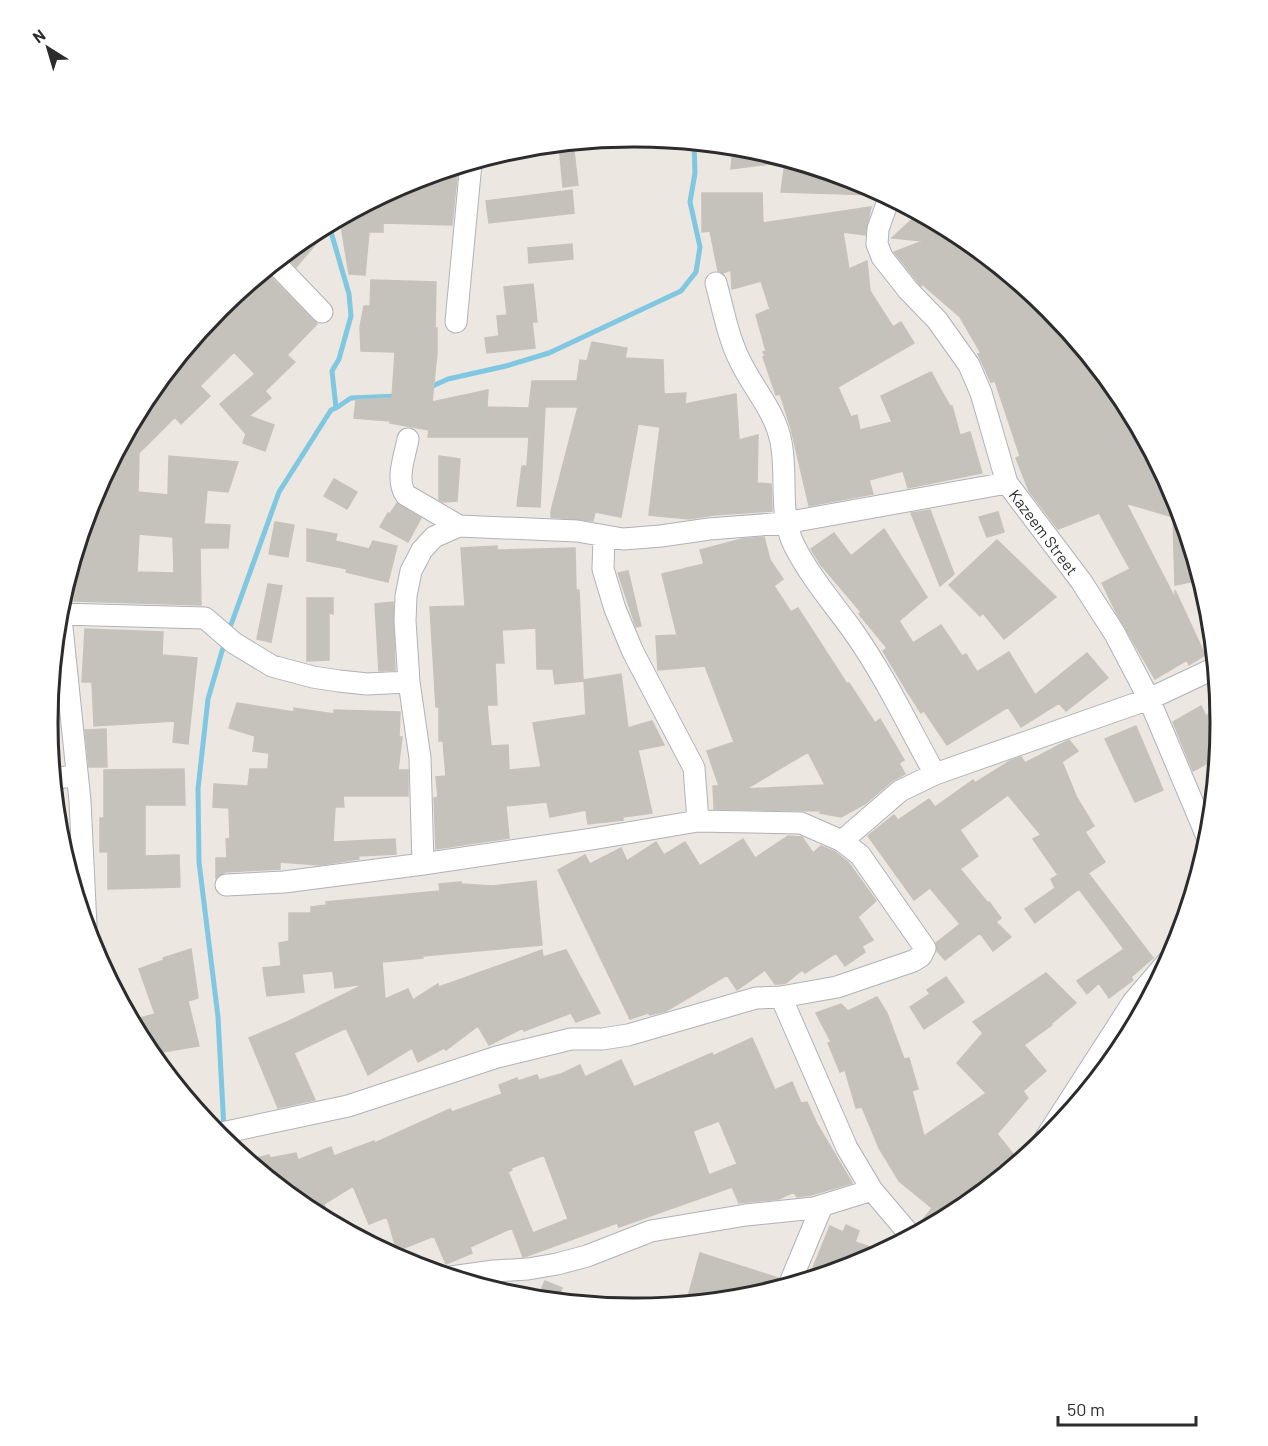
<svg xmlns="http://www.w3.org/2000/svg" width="1268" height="1446" font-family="Barlow,sans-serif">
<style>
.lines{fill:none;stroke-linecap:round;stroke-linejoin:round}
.stream{stroke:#80c7e1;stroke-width:5}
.building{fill:#c5c1bb;stroke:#c7c2ba;stroke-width:1.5;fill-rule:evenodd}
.minor-casing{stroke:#b0b2ba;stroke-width:23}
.minor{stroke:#fff;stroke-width:21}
.labels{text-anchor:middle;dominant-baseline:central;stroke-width:4.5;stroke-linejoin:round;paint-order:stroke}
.street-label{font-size:16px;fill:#2c2c2c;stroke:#fff}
.rim{fill:none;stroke:#2c2c2c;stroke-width:3}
</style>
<rect width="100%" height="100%" fill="#ece7e0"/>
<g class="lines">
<path class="stream" d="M428 388 448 379 506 366 549 353 681 291 696 272 700 247 690 202 695 173 694 143
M336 408 351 398 399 396
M228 633 279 492 331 410 336 408 332 371 339 359 351 316 349 294 329 225
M224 1129 218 1017 199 862 198 789 208 699 225 641"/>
</g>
<path class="building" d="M573 143 578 185 563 187 559 144Z
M733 147 749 148 859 182 878 192 876 195 781 192 785 162 731 169Z
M458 167 452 225 383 223V232H369L365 275 349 274 340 219 410 181Z
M572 190 574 213 489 223 486 201Z
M702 193H762L763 223 871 207 865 235 843 232 849 269 867 261 870 291 893 327 901 322 914 343 838 387 851 417 857 415 860 430 892 422 881 396 931 372 950 406H952L960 435 970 432 982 473 908 488 903 471 869 480 873 494 809 506 791 428 780 394 776 395 763 357 765 356 763 352 766 351 756 315 770 309 761 281 732 289 731 270 723 273 718 271 710 231 702 232Z
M918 214 960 236 1041 303 1049 321 1057 320 1112 386 1114 401 1123 400 1176 499 1200 580 1175 585 1173 517 1126 503 1175 598V590L1205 655 1189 665 1187 660 1155 679 1117 614 1102 583 1130 569 1099 513 1058 529 1029 491 1016 458 1020 456 995 381 991 382 978 354 981 353 960 317 922 284 921 286 894 252 923 241 892 238Z
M325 227 328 230 296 267 285 255 309 236Z
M572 244 573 259 529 263 528 248Z
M268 274 317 324 287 355 295 362 265 391 271 398 249 416 274 425 265 451 243 443 246 434 220 404 255 374 234 352 200 386 210 396 181 424 175 417 139 453 138 492 168 495 169 456 238 462 228 492 207 490 204 524 230 525 228 548H200L201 605 74 601 76 566 72 565 93 498 147 397 220 308 236 295 242 301ZM139 534 173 537 174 573 137 572Z
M371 280 436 282 435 328H437V353L432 402 488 390 487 407 529 408 532 381H577L580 360 587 361 592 342 627 348 625 358 663 360 664 394 686 393 685 404 736 394 739 440 758 435 757 483 771 484 772 511 714 515 689 519 649 515 660 427 638 424 621 517 595 512 593 521 551 517V511L578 407H545L540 507 517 506 522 466H527L529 437H428L429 430 390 423 391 421 354 418 356 400 392 398 395 352 361 351 360 327 364 306H370Z
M533 284 537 322H532L535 348 487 353 485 338 499 336 497 316 507 315 504 287Z
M439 456 460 459 457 501 443 502 439 500Z
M334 479 357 492 347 509 324 496Z
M397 503 421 518 408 542 380 527 388 513 390 514Z
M930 510 954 574 940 586 911 513Z
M998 512 1004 532 987 537 979 517Z
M275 522 294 525 288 557 269 554Z
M307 529 337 534 335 541 369 549 373 541 397 546 388 582 346 572 347 569 307 561Z
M884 529 927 597 899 621 913 643 941 625 962 656 966 654 977 672 1009 652 1035 695 1087 653 1108 678 1066 711 1059 703 1021 727 1008 707 947 745 924 711 921 713 907 691 883 651 887 648 859 614 861 612 821 565 811 549 834 533 851 556Z
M764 537 770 560 783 579 774 586 791 612 798 608 847 684 849 683 875 723 880 719 904 760 899 763 905 774 892 781 865 804 841 817 820 813 823 811 714 809V806L719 803 714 804 713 786H719L707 751 734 742 705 666 658 670 656 636 677 635 662 574 704 564 700 550 742 539ZM808 752 825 785 746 789 756 783Z
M997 540 1056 597 1004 639 983 613 980 616 949 585Z
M497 546V550L575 548 576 590H579L583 681 555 684 553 669H537L536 628 502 630 504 663H495L497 705H487L491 746 508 745 509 770 541 767 533 723 586 715 584 680 621 674 628 728 652 721 664 745 638 750 652 813 623 817V820L588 824 586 810 550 817 547 802 506 806 509 838 436 849 434 798 438 797 436 777 446 776 443 741H439V707H436L430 607 465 606 461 548Z
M628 571 641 626 636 627 618 573Z
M268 584 282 586 271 642 257 639Z
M307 598H333V614L329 613V660L307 661Z
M393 602 395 670 379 671 375 604Z
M85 629 163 632 162 655 197 658 188 744 173 742 175 721 94 726 92 682H82Z
M237 703 294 712V708L334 714V710L400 712 399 737H402L398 770H408V796H343L344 807H335L333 842 395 839 396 854 358 856 359 859 320 865 280 862V869L225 872 216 878V858H227L226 839 230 838 229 808 213 807 214 784 248 786 250 769H268L269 753 253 751 255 736 229 728Z
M1201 706 1206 716 1219 709 1220 723 1217 758 1193 771 1173 722Z
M1136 726 1163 790 1135 802 1105 739Z
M106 729 107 767H89L85 730Z
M1069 740 1078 751 1062 762 1077 798 1094 826 1085 832 1105 862 1088 873 1153 958 1131 977 1133 980 1109 998 1099 983 1087 994 1077 981 1124 949 1079 889 1035 923 1025 909 1055 888 1051 879 1058 875 1033 839 1041 835 1008 795 960 830 978 856 960 869 988 903 989 902 1001 918 996 922 1011 937 993 951 980 933 945 960 937 951 936 943 960 924 930 888 914 900 868 836 894 815 898 820 929 799 935 807 973 780 975 783 1010 761 1021 757 1025 763Z
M184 769 185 805H145V856L179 855 180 887 108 889V852H100V818H104V770Z
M788 836 802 837 813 853 821 846 835 852 848 862 876 901 858 917 873 940 862 946 865 952 845 966 836 953 805 973 802 970 786 983 780 984H775L765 970 737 990 727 975 666 1011 650 1015 648 1013 630 1019 558 870 585 855 590 864 621 848 627 861 656 842 664 855 685 842 700 866 743 839 755 858Z
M536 881 542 945 422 956 423 958 382 962 385 999 408 989 413 1000 438 984 439 987 542 950 543 957 566 950 600 1013 576 1022 571 1013 524 1031 523 1028 489 1045 478 1026 446 1050 444 1048 418 1062 412 1048 368 1075 346 1028 294 1053 315 1100 278 1108 249 1038 287 1022 365 984 335 988 333 971 302 974 304 992 267 996 263 968 281 966 279 943 289 941V913H311V907L327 905 326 902 440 891 439 884 461 882V884L493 886Z
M191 949 198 998 188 1001 199 1046 151 1054 132 1020 155 1014 139 969 164 960 163 958Z
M1046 973 1076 1003 1051 1024 1052 1025 1024 1045 1046 1071 1023 1091 1028 1098 997 1134 1014 1155 983 1178 990 1185 959 1210 922 1230 919 1225 932 1208 899 1181 879 1148 862 1107 856 1108 845 1070 840 1072 828 1043 831 1042 816 1013 841 1004 848 1011 877 997 887 1013 904 1059 909 1058 918 1089 912 1091 924 1136 986 1093 957 1063 983 1033 973 1022Z
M946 977 964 1002 924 1029 910 1007 930 994 927 990Z
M752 1038 775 1090 792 1082 801 1103 807 1102 817 1124 852 1183 811 1195 797 1197 794 1192 779 1199 739 1203 732 1187 619 1227 617 1223 527 1256 523 1257 512 1228 470 1247 472 1253 446 1264 434 1236 397 1251 387 1217 369 1224 353 1186 324 1204 329 1221 308 1210 248 1160 269 1155 270 1158 296 1153 298 1160 331 1147 334 1156 374 1141 375 1143 450 1109 452 1112 502 1094 499 1085 517 1078 518 1081 537 1075 539 1080 561 1074 580 1065 585 1077 621 1060 634 1087 712 1053 713 1056ZM719 1121 737 1164 709 1175 693 1131ZM544 1155 568 1219 533 1233 508 1172 512 1170 511 1168Z
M846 1225 859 1231 855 1242 883 1251 858 1265 808 1280 830 1226 843 1232Z
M700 1253 778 1278 777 1289 748 1298 686 1304Z
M545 1281 562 1288 557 1301 537 1299Z"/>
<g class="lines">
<g class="minor-casing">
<path id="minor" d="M889 198 878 229 877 244 882 257 908 290 937 320 969 365 981 393 1007 483 1081 581 1115 634 1149 699 1208 839
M275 263 322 312
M716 283C723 309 728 337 740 361 753 388 776 413 781 442 788 477 778 512 794 545 810 577 833 603 853 631 885 676 908 726 935 774
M456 322 471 163
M408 439C405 456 395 480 406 495L459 526
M604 537 603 569 615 609 633 652 694 768 698 821
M60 608 80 801 86 926
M60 614 205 618 234 643 272 666 313 677 339 681 367 684 409 682
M53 779 77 775
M842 841 900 791 935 774 1149 699 1215 668
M423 864 420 758 409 682 405 621 406 596 411 571 422 550 434 537 459 526 577 531 623 539 661 536 709 529 785 523 1007 483
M781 997 847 1148 872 1190 911 1236
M217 1134 348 1106 497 1057 571 1039H602L628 1035 756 998 781 997 837 987 913 961 921 956 925 948 860 855 842 841 801 823 698 821 592 839 423 864 284 882 226 885
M1043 1142 1133 1002 1168 961
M451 1277 494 1271 528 1269 557 1264 587 1256 651 1231 746 1215 814 1208 872 1190
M789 1285 822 1206"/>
</g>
<use href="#minor" class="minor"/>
</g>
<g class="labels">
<g class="street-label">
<text transform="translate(1044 532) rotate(53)">Kazeem Street</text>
</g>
</g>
<path d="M0 0H1268V1446H0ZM633 147H635A575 575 0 0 1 1210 722V723A575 575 0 0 1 635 1298H633A575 575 0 0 1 58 723V722A575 575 0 0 1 633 147Z" fill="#fff" fill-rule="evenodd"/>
<path class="rim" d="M633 147H635A575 575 0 0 1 1210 722V723A575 575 0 0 1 635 1298H633A575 575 0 0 1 58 723V722A575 575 0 0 1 633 147Z"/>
<g transform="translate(48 48) rotate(323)" stroke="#ffffff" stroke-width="4.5" paint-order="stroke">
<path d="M0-4.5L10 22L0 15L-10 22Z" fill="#2c2c2c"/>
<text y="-9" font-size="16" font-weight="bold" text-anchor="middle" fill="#2c2c2c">N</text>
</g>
<path d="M1058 1416v9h138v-9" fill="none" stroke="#2c2c2c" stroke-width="3"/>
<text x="1067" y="1416" font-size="18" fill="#2c2c2c" stroke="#ffffff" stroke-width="4.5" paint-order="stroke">50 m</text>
</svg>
